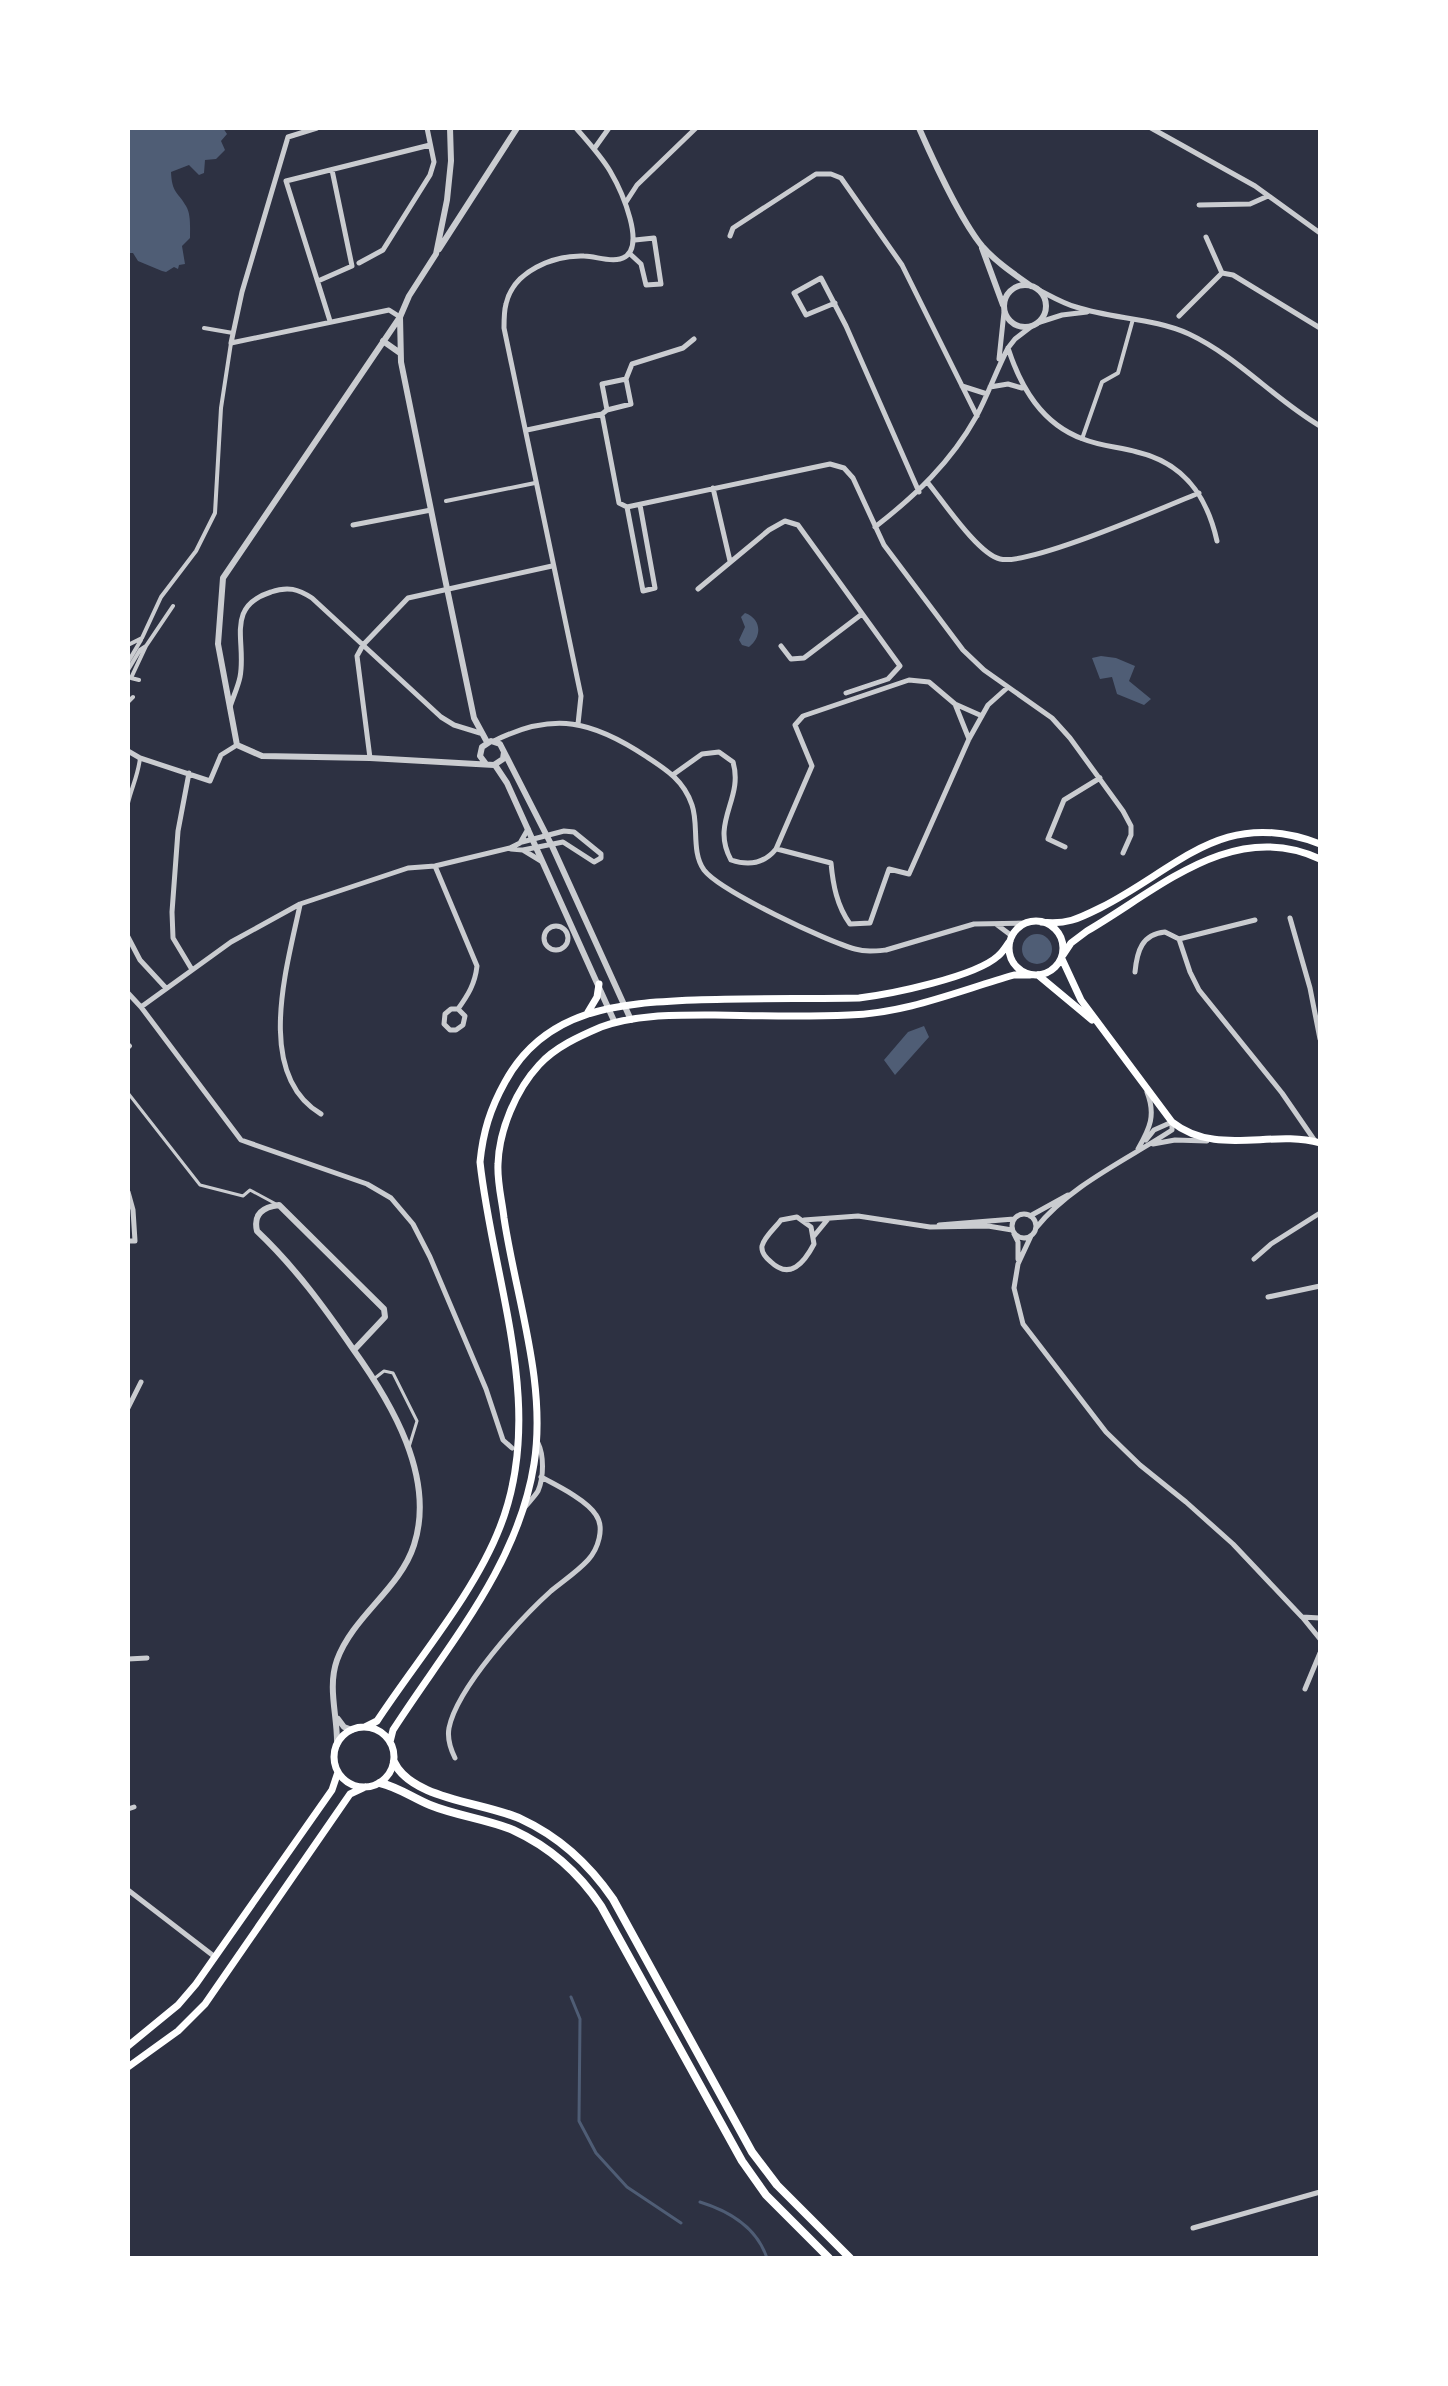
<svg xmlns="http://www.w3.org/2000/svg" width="1448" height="2386" font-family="Cabin,sans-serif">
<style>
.water{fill:#4f5d75}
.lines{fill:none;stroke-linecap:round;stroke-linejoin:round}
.stream{stroke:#4f5d75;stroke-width:3}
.service{stroke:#caccd0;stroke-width:3}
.pedestrian{stroke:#caccd0;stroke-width:4}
.minor{stroke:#caccd0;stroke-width:5}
.tertiary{stroke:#caccd0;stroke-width:6}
.secondary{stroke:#fff;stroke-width:7}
.primary{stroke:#fff;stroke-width:8}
</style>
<rect width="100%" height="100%" fill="#2d3142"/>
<path class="water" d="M128 128H223L227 134 221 141 225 150 216 159 205 160 204 173 199 175 189 165 171 172C172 193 177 191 186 206 191 214 190 227 190 238L182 246 185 264 179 265 178 269 174 267 166 272 162 271 138 261 133 253H128Z
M745 613C762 619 762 637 749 647L742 645 739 640 745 627 741 617Z
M1101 656 1116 658 1135 666 1129 681 1151 699 1144 705 1117 694 1112 677 1100 679 1092 658Z
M1022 949a15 15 0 1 1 30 0a15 15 0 1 1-30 0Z
M924 1026 929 1037 895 1075 884 1060 908 1032Z"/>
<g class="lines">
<path class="stream" d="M571 1997 580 2019 579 2121 596 2153 627 2187 681 2223
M700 2202C729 2211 757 2228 767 2258"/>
<path class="service" d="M128 1093 200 1185 243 1196 250 1190 276 1204
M375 1378 384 1371 393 1373 417 1421 409 1447"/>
<path class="pedestrian" d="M204 328 233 333
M1082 439 1102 382 1118 373 1133 319
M446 501 535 483
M128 645 142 638 161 597 196 551 215 513 221 408 231 343
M146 646 173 606
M128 662 141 640
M128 670 140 650 146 646 131 678 139 680
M128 702 133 697
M128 803C132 786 138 776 140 758
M128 1044 130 1046 128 1048"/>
<path class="minor" d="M317 128 288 137 242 292 231 343 389 310 400 317
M576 128C588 142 601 156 610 171 620 188 650 251 620 259 608 262 595 256 584 256 554 255 513 271 506 304 504 311 504 320 504 328L581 696 578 724
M1151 128 1255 186 1320 233
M594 149 609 128
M626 202 637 185 696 128
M1199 205 1250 204 1268 196
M730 236 733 228 816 174H831L841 178 902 265 977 416
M1206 237 1222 273
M629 253 641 264 646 285 661 284 654 238 635 240
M359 263 383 250 430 175 434 162 427 128
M318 281 352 266 332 170
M1037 289C1049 295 1062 303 1076 307 1113 319 1154 318 1189 334 1238 357 1274 399 1320 426
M835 303 806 315 794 293 821 278 846 326 919 492
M1179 316 1222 273 1233 275 1320 328
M330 321 286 181 430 145
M1037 323 1062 315 1087 312
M1008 348C1021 388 1042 424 1083 439 1100 446 1119 447 1137 452 1184 463 1207 496 1217 541
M999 359 1004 312
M626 379 632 364 683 348 694 339
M962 386 987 394
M990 387 1008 384 1022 388
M602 414 607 410 631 404 626 379 602 384 607 410
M527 430 602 414 619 503 627 507 830 464 844 468 853 478 884 545 963 650 984 670 1052 718 1070 738 1123 811 1131 826V835L1123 853
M928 483C943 501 978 554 1000 559 1030 566 1164 507 1199 493
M713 488 730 561
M627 507 643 591 655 588 640 505
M353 525 431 510
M875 527C915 496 951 462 976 417 988 395 996 371 1008 348L1015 339 1032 326
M698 589 769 530 785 521 798 525 900 666 888 679 846 693
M781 646 791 659 804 658 862 614
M955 704 982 716
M230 707C233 697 238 687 240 677 247 642 224 607 271 592 288 586 298 589 312 598L441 717 454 725 480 733
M494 741C554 711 593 721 647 757 667 770 684 781 692 805 699 825 691 852 704 870 720 891 828 942 855 949 866 952 875 951 886 950L974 924 1026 923
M128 751 140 758 210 781 221 755 237 745
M370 758 357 656 363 645 408 598 552 566
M189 773 178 831 172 912 173 938 191 968
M674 774 702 754 719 752 733 762C744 799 710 822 731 860 749 866 764 864 776 849L812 766 795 725 803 716 909 680 929 682 955 704 969 739
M522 842 564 831 574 832 601 854V858L594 862 563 842 523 850
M1065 847 1048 839 1064 800 1100 778
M511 849 523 850 541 861
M777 849 831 863C833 885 837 906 850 924L870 923 889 869 909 874 969 739 988 705 1007 688
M435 866 477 966C475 984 468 995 458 1009H451L445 1014 444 1024 450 1030H456L463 1025 465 1016 458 1009
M300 905C287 967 254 1074 321 1114
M1290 918 1310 988 1320 1039
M1255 920 1179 939 1190 972 1199 990 1282 1093 1315 1141
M996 924 1012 936
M544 938a12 12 0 1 1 24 0a12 12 0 1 1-24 0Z
M128 937 140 960 165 987
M1135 972C1137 951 1142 934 1165 932L1179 939
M128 993 141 1007 241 1140 367 1184 391 1198 413 1224 430 1257 486 1389 503 1440 512 1448
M141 1007 231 942 300 904 408 868 435 866 510 848 520 843 528 829
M1146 1140 1154 1130 1172 1122
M1153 1144 1175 1140 1207 1141
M1138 1149C1150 1128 1156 1115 1147 1092
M128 1192 133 1210 135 1241H128
M1012 1226a12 12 0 1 1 24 0a12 12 0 1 1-24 0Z
M1030 1216 1068 1195
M797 1217 811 1227 814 1244C804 1263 790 1280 771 1262 766 1258 761 1253 762 1246 764 1237 776 1227 781 1220Z
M804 1220 858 1216 930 1227 988 1226 1012 1230
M939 1225 1014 1219
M1036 1228C1069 1186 1128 1159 1172 1130V1122
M1014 1234 1018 1242V1259
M814 1236 828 1219
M1031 1236 1018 1264 1014 1288 1023 1324 1106 1432 1140 1465 1186 1502 1233 1544 1302 1617 1320 1618
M1254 1259 1271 1244 1320 1213
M1268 1297 1320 1286
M128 1408 141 1382
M525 1507C529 1502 535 1496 538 1491 544 1477 544 1455 538 1443
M1303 1618 1320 1639
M128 1659 147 1658
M1305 1689 1320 1653
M455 1758C450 1748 447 1739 449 1728 457 1688 520 1619 551 1591 563 1581 577 1572 588 1560 598 1549 605 1528 596 1515 587 1500 556 1485 541 1477
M128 1809 134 1807
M128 1890 215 1957
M1193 2228 1320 2192"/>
<path class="tertiary" d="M450 128 451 161 447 200 436 254 409 296 400 317 223 578 218 644 237 745 262 756 370 758 494 765 503 759 504 752
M919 128C933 160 961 220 982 246 996 262 1014 274 1031 286
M982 248 1003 305
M439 249 517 128
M1004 306a21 21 0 1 1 42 0a21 21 0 1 1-42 0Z
M400 317 401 362 444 574 474 718 487 742
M383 341 400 353
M486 764 480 756 482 747 491 741 500 744 552 846 631 1020
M495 765 507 783 615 1023
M338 1719 344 1727 352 1730
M337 1745C338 1717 327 1688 337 1660 353 1616 400 1589 414 1545 436 1477 391 1402 353 1349 324 1307 295 1267 257 1231 253 1214 263 1207 279 1205L384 1309 385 1317 354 1350"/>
<path class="secondary" d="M1009 948a27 27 0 1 1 54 0a27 27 0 1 1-54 0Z
M1041 922C1066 925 1078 919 1100 908 1178 869 1222 806 1320 844
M1063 955 1071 943 1087 931C1158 890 1233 818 1320 859
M1062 959 1081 1000 1172 1122C1216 1157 1272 1129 1320 1143
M1038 975 1092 1020
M588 1012 597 997 599 984
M365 1727 377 1721C417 1660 474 1594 500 1527 547 1408 493 1282 480 1162 483 1132 490 1109 505 1082 545 1008 620 1003 695 1000 749 998 804 999 859 998 891 994 975 977 998 956 1003 952 1006 946 1010 941
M334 1757a30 30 0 1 1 60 0a30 30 0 1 1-60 0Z
M390 1742 393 1730C447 1646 518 1566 534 1464 547 1383 516 1298 504 1218 502 1200 497 1182 498 1164 499 1130 516 1090 539 1065 555 1047 580 1036 601 1027 636 1014 678 1015 715 1015 760 1016 805 1017 849 1015 907 1013 958 991 1014 975H1030
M128 2046 178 2005 196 1984 332 1790 338 1772
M128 2067 178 2031 205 2004 350 1794 365 1787"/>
<path class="primary" d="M394 1762C412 1800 485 1802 521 1819 560 1837 589 1864 613 1899L752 2152 777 2185 850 2258
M380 1783C398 1787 413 1798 430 1805 457 1816 487 1819 513 1830 550 1847 579 1873 601 1906L742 2161 766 2195 829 2258"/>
</g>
<rect width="1448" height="2386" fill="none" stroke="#ffffff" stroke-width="260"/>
</svg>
